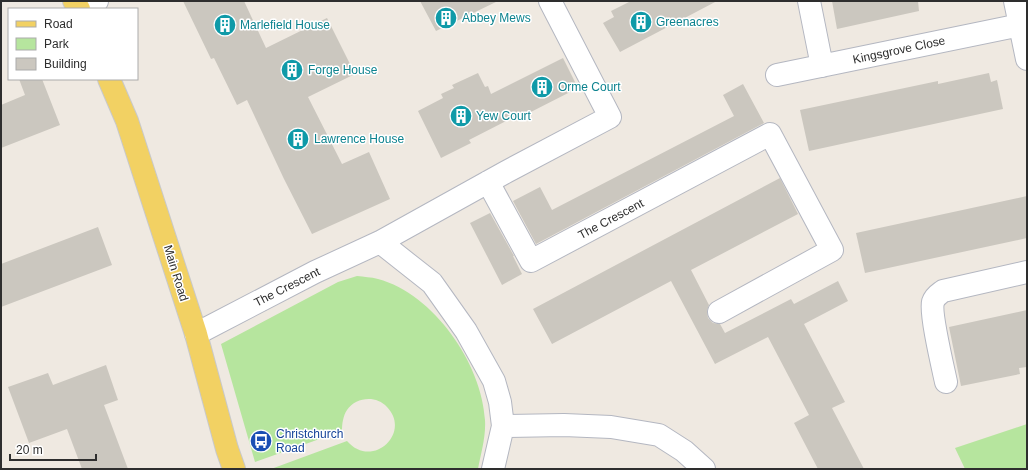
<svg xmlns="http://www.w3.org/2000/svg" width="1028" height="470" font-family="Helvetica,sans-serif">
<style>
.green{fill:#b6e59e}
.building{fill:#cbc7bf}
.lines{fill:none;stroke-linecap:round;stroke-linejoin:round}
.minor-casing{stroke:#b4b7c1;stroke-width:24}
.major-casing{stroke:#c9c9c9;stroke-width:24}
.minor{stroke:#fff;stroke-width:22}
.major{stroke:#f2d163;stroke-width:22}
.labels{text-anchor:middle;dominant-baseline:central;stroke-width:3;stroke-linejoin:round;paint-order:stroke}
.culture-label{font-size:12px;fill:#0d838f;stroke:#fff;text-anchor:start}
.street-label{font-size:12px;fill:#2e2e2e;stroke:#fff}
.transit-label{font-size:12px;fill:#164399;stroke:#fff;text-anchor:start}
</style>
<rect width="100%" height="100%" fill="#efe9e1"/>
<path class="green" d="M357 276C364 277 371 277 378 279 434 294 482 364 485 420 486 437 481 453 478 469H271L347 441C372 470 412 433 387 407 376 395 356 397 347 410 343 416 342 424 342 431L255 462 221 344 338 282Z
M1027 424V469H965L955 448Z"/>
<path class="building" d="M183 1H244L266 48 327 18 355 74 308 97 342 164 369 152 390 199 312 234 284 179 247 100 237 105 214 58 211 59Z
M420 1H498L436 31Z
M631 1H717L620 52 603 23 614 17 611 11Z
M832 1H918L919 11 837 29Z
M563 58 578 88 521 117 520 114 469 140 471 143 441 158 418 111 443 98 441 94 454 88 452 85 478 73 485 87 488 86 491 94Z
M989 73 991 82 997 80 1003 109 809 151 800 110 938 81V84Z
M19 79H42L60 125 1 148V105L25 95Z
M743 84 764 123 536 244 513 201 540 187 552 210 734 116 723 95Z
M780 178 798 214 691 270 709 305 707 311 708 318 713 323 720 324 725 333 791 299 794 304 838 281 848 301 804 324 845 402 832 408 864 469H818L794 423 809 415 768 337 715 364 671 281 552 344 533 309Z
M1027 196V238L865 273 856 233Z
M490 213 514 256H513L522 274 502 285 470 223Z
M98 227 112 265 1 307V264Z
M1027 310V367L1019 368 1020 374 961 386 949 327Z
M106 365 118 400 104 405 128 469H82L67 429 29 443 8 387 48 373 53 385Z"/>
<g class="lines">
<g class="minor-casing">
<path id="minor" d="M809 1 822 66
M1015 1 1027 59
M82 9 97 1
M777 75 1020 25
M488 182 531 261 770 134 832 250 719 312
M380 242 506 172 610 117 550 1
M196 334 315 272 380 242 432 283 466 331 494 381 500 402 503 426 493 469
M946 382C943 368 930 313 933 302 935 296 939 294 943 291L1027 272
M503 426 564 425 611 427 659 435 684 451 704 469"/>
</g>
<g class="major-casing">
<path id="major" d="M74 1 79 9
M109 79 127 121 196 334 227 449 234 469"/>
</g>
<use href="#minor" class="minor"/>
<use href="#major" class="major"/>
</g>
<defs>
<g id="building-disc" transform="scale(1.15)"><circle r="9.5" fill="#0f9aa8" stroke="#fff"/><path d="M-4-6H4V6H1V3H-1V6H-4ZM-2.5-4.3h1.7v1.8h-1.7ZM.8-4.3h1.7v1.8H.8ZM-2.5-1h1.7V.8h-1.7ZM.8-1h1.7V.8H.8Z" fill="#fff"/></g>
<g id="bus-disc" transform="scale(1.15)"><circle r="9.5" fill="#1a4fb4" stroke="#fff"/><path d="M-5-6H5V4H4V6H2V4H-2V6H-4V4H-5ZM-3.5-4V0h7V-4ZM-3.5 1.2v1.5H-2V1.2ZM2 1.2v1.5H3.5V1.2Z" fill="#fff"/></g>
</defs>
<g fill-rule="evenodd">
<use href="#building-disc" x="446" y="18"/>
<use href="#building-disc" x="641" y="22"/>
<use href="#building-disc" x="225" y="25"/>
<use href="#building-disc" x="292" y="70"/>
<use href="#building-disc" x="542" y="87"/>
<use href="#building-disc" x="461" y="116"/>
<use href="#building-disc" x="298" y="139"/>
<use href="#bus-disc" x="261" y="441"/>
</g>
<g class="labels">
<g class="culture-label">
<text x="462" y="18">Abbey Mews</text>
<text x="656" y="22">Greenacres</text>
<text x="240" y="25">Marlefield House</text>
<text x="308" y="70">Forge House</text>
<text x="558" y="87">Orme Court</text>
<text x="476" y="116">Yew Court</text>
<text x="314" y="139">Lawrence House</text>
</g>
<g class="street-label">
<text transform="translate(899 50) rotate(-12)">Kingsgrove Close</text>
<text transform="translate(611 219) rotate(-28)">The Crescent</text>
<text transform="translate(176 273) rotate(73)">Main Road</text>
<text transform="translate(287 287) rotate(-27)">The Crescent</text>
</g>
<g class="transit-label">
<text x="276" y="434">Christchurch<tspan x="276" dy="14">Road</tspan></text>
</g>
</g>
<rect width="1028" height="470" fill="none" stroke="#2e2e2e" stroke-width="4"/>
<rect x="8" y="8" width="130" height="72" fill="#ffffff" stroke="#ababab"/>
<rect x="16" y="21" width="20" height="6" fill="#f2d163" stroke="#ababab"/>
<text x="44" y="28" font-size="12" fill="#2e2e2e">Road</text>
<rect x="16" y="38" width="20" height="12" fill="#b6e59e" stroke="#ababab"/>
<text x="44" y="48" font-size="12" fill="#2e2e2e">Park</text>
<rect x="16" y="58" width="20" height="12" fill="#cbc7bf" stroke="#ababab"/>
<text x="44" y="68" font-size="12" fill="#2e2e2e">Building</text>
<path d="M10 454v6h86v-6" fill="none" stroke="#2e2e2e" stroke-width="2"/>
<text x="16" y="454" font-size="12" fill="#2e2e2e" stroke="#ffffff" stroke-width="3" paint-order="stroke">20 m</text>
</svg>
